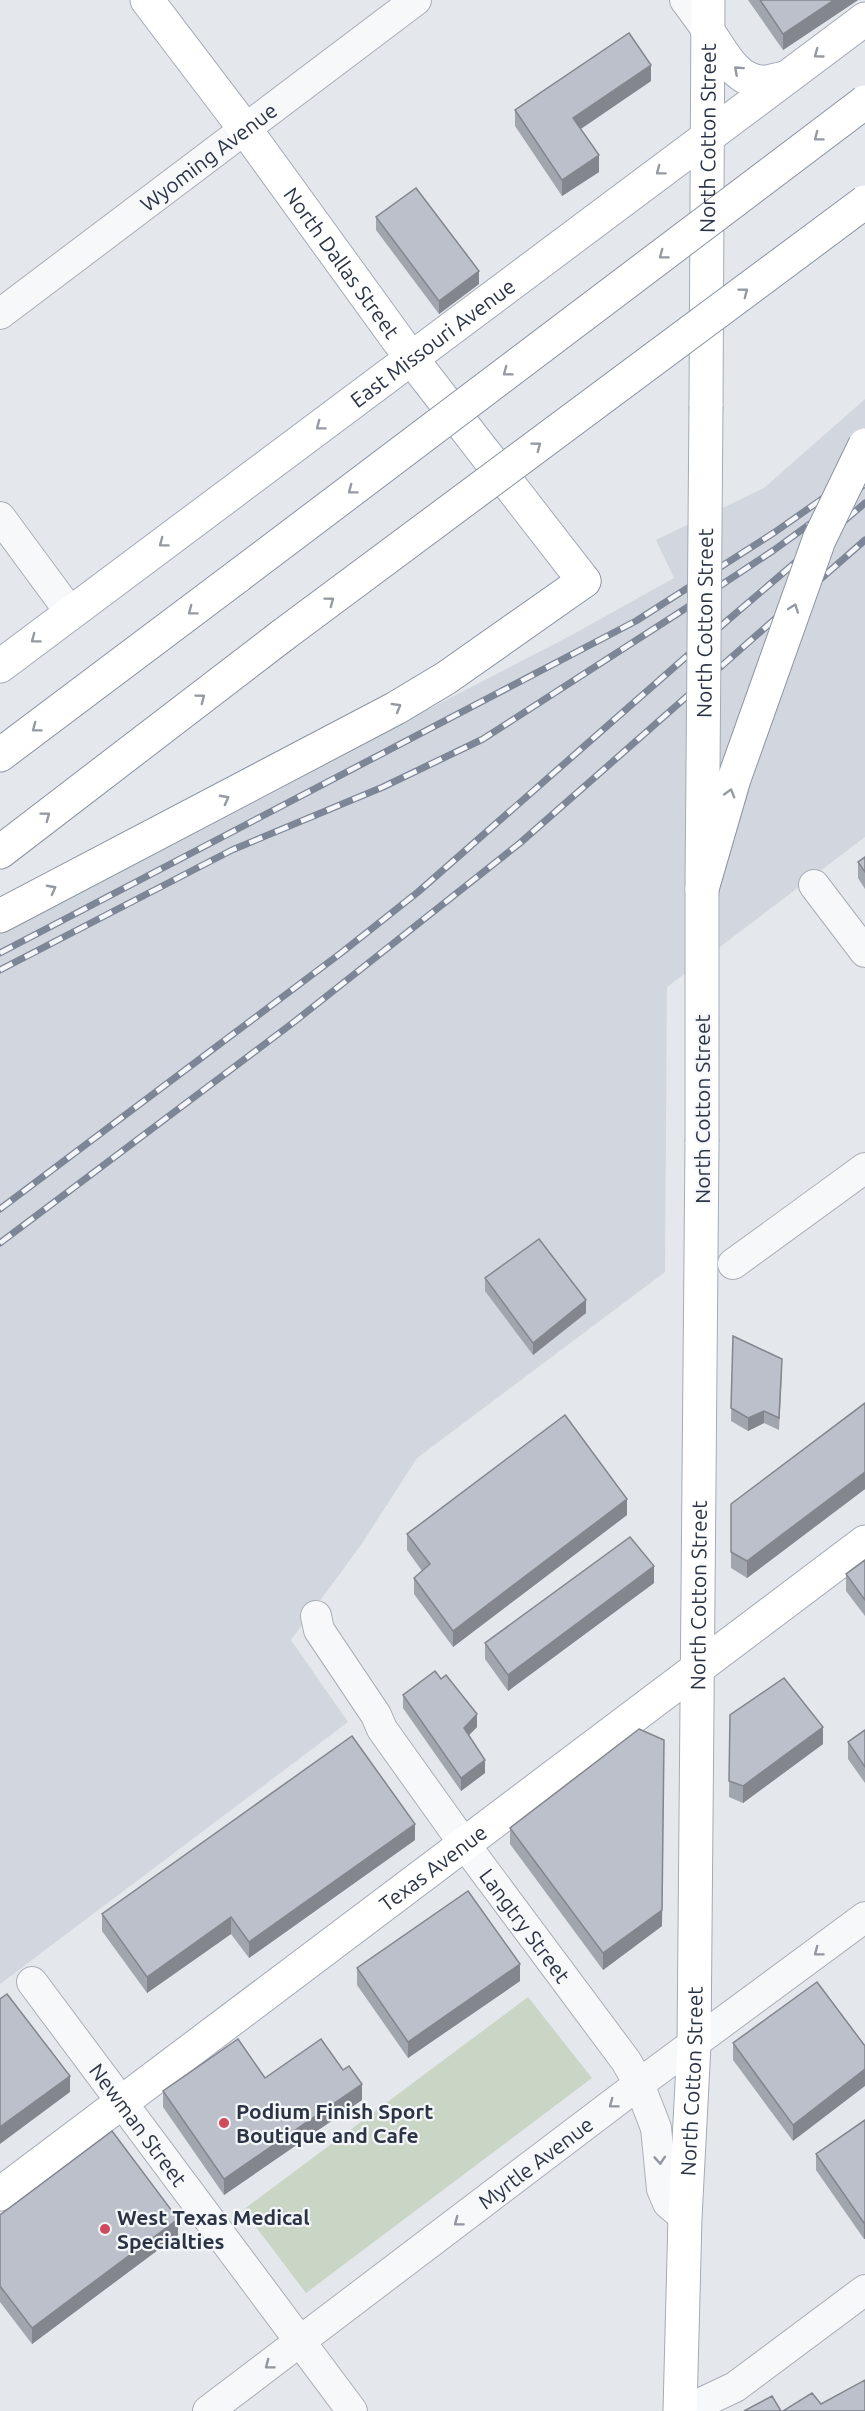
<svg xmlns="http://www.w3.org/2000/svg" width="865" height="2411" font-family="Ubuntu,sans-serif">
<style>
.built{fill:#d2d6de}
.green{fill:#c9d6c5}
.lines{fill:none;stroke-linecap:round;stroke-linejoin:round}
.minor-casing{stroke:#a9aeb7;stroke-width:32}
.major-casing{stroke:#a3abb8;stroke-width:35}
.highway-casing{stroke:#8b94a3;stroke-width:35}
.minor{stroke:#f7f8fa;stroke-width:30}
.major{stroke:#fff;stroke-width:33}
.highway{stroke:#fff;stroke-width:33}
.rail-casing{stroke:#7d8696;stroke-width:7}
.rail{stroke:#f4f6f9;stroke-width:4.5;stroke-dasharray:14;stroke-linecap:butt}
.major-bridge-casing{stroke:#a3abb8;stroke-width:35;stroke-linecap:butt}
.highway-bridge-casing{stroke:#8b94a3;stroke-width:35;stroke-linecap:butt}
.major-bridge{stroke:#fff;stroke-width:33}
.highway-bridge{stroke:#fff;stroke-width:33}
.wall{fill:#a1a5ae}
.shaded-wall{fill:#83868d}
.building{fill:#bbc0ca;stroke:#83868d;stroke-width:1.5}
.oneway{stroke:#959aa2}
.oneway2{stroke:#9196a0}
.poi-dot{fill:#d1495b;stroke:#f4f6f9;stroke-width:2}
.labels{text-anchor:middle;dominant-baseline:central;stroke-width:4.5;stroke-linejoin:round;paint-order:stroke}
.street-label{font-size:21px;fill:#2b3445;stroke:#f4f6f9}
.poi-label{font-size:21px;font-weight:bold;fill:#2b3445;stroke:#f4f6f9;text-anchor:start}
</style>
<rect width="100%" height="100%" fill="#e4e7ec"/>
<path class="built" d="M865 399V837L667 987 665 1272 417 1458 361 1545 291 1640 348 1722 0 1984V931L570 636 674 578 656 540 764 488Z"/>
<path class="green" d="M528 1997 592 2078 306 2293 243 2210Z"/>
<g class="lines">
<g class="minor-casing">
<g id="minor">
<path d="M685 0 707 30"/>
<path id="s1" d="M0 314 416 0"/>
<path d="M0 517 70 612"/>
<path d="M814 885 865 952"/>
<path d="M733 1264 865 1168"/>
<path id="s2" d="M316 1616 319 1630 376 1715 382 1729 457 1834 626 2061 639 2084 656 2128 662 2189 668 2203 685 2218"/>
<path id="s3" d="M32 1982 352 2411"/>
<path d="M680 2410 699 2404 735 2387 865 2290"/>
<path id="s4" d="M208 2411 639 2084 865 1917"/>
</g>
</g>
<g class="major-casing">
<g id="major">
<path id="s5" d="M147 0 245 129 411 358 584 581"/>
<path d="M707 30C721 49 734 80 761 82 768 83 778 79 785 78"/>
<path id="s6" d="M706 406 708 0"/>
<path id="s7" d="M0 666 865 19"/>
<path id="s8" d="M0 2194 865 1542"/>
<path id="s9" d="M680 2411 685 2218 694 2045 702 1142"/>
</g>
</g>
<g class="highway-casing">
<path id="highway" d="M0 755 238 576
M0 852 283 635
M0 916 396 708 446 678 584 581"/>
</g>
<use href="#minor" class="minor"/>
<use href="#major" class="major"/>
<use href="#highway" class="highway"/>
<g class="rail-casing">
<path id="rail" d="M0 953 636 621 775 532 865 469
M0 970 232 850 383 787 483 739 694 603 774 550 865 484
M0 1209 341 953 418 892 728 620 865 503
M0 1243 294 1022 520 843 865 540"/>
</g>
<use href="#rail" class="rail"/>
<g class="major-bridge-casing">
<g id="major-bridge">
<path id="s10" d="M702 1142V889L706 406"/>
</g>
</g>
<g class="highway-bridge-casing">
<path id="highway-bridge" d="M238 576 865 102
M283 635 865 202
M702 889 734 779 819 540 865 445"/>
</g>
<use href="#major-bridge" class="major-bridge"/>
<use href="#highway-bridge" class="highway-bridge"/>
</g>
<path class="wall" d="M748 0H858L783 50Z
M651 81 581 129 599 172 562 196 515 126V110Z
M376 217 479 284 439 314 376 230Z
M865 857V889L858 878V862Z
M485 1278 586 1313 533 1355 485 1291Z
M733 1336 782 1372 779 1430 764 1423 748 1431 731 1421Z
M865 1403V1489L747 1578 731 1568V1504Z
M627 1515 453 1647 414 1594V1578L422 1571 407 1550V1534Z
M865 1560V1616L846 1591V1574Z
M654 1583 508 1691 485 1659V1643Z
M441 1679 477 1727 469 1735 485 1773 461 1791 403 1708V1695Z
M730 1715 823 1744 743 1803 729 1797Z
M865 1730V1783L848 1759V1742Z
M510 1828 662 1926 603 1970 510 1844Z
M415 1840 249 1958 231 1934 147 1993 102 1931V1914Z
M357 1968 520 1981 408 2058 357 1985Z
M817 1982 793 2141 733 2060V2043Z
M265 2078 362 2100 224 2195 163 2107V2091Z
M865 2120V2239H864L816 2170V2154Z
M0 2215 178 2235 32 2344 0 2302Z"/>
<path class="shaded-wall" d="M833 0H858L783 50V34Z
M651 65V81L573 134V118Z
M599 155V172L562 196V180Z
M479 271V284L439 314V301Z
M586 1300V1313L533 1355V1343Z
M764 1411V1423L748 1431V1418Z
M865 1472V1489L747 1578V1561Z
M627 1499V1515L453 1647V1631Z
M654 1566V1583L508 1691V1675Z
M477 1714V1727L464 1740V1728Z
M823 1727V1744L743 1803V1786Z
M664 1740 662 1926 603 1970V1953Z
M485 1760V1773L461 1791V1778Z
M415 1824V1840L249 1958V1942Z
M231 1917V1934L147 1993V1977Z
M520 1964V1981L408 2058V2042Z
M865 2069V2086L793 2141V2125Z
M70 2076V2092L0 2144V2127Z
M362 2084V2100L224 2195V2179Z
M178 2219V2235L32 2344V2328Z
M865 2222V2239H864V2223Z"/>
<path class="building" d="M760 0H834L783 34Z
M629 33 651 65 573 118 599 155 562 180 515 110Z
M416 188 479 271 439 301 376 217Z
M865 857V872L858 862Z
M539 1239 586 1300 533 1343 485 1278Z
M733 1336 782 1359 779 1418 764 1411 748 1418 731 1408Z
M865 1403V1472L747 1561 731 1552V1504Z
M565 1415 627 1499 453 1631 414 1578 430 1564 407 1534Z
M630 1537 654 1566 508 1675 485 1643Z
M865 1560V1600L846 1574Z
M435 1671 441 1679 446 1675 477 1714 464 1728 485 1760 461 1778 403 1695Z
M784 1678 823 1727 743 1786 729 1781 730 1715Z
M639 1729 664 1740 662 1910 603 1953 510 1828Z
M865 1730V1767L848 1742Z
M352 1736 415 1824 249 1942 231 1917 147 1977 102 1914Z
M468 1891 520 1964 408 2042 357 1968Z
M817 1982 865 2046V2069L793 2125 733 2043Z
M7 1994 70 2076 0 2127V1999Z
M238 2039 265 2078 321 2039 343 2070 349 2066 362 2084 224 2179 163 2091Z
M865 2120V2222L864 2223 816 2154Z
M112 2131 178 2219 32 2328 0 2286V2215Z
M865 2380V2411H783L812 2393 821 2404Z
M772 2396 781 2411H744Z"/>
<defs><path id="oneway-chevron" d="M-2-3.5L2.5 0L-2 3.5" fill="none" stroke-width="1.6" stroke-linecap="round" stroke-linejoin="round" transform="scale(1.5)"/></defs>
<g class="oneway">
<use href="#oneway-chevron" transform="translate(818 54) rotate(144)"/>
<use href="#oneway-chevron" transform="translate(738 70) rotate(-138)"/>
<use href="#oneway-chevron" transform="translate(818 137) rotate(143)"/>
<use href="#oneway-chevron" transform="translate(660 171) rotate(143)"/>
<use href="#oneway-chevron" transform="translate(663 255) rotate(143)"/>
<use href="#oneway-chevron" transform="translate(744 292) rotate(-37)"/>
<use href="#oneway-chevron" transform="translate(507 372) rotate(143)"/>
<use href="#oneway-chevron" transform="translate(320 426) rotate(143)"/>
<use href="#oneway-chevron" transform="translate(537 446) rotate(-37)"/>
<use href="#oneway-chevron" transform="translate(352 490) rotate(143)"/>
<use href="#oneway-chevron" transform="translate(163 543) rotate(143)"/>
<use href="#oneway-chevron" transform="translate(330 601) rotate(-37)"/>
<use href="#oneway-chevron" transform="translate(794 608) rotate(-70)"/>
<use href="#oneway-chevron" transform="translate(192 611) rotate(143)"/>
<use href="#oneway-chevron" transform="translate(35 639) rotate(143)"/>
<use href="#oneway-chevron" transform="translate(201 698) rotate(-37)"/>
<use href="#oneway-chevron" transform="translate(397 707) rotate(-30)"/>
<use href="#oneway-chevron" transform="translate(36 728) rotate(143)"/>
<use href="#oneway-chevron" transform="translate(730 793) rotate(-74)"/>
<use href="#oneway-chevron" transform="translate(225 799) rotate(-28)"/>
<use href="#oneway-chevron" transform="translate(46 816) rotate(-37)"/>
<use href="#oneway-chevron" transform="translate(52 889) rotate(-28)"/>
</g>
<g class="oneway2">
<use href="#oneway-chevron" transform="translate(818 1952) rotate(143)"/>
<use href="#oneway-chevron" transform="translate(613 2104) rotate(143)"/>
<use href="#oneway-chevron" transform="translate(660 2160) rotate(86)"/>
<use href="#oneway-chevron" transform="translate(458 2222) rotate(143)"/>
<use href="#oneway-chevron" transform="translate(269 2365) rotate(143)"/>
</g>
<g class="poi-dot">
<circle cx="224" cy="2123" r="6"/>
<circle cx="105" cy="2229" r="6"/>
</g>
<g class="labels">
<g class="street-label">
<text stroke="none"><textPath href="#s6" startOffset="268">North Cotton Street</textPath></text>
<text stroke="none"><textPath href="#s1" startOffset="261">Wyoming Avenue</textPath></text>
<text stroke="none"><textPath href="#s5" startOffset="327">North Dallas Street</textPath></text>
<text stroke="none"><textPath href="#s7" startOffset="540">East Missouri Avenue</textPath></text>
<text stroke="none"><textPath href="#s10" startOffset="519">North Cotton Street</textPath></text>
<text transform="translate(702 1109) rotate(-90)">North Cotton Street</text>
<text stroke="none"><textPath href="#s9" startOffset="816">North Cotton Street</textPath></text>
<text stroke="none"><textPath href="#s8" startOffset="542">Texas Avenue</textPath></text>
<text stroke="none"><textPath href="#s2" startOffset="375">Langtry Street</textPath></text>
<text stroke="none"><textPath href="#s9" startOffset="330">North Cotton Street</textPath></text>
<text stroke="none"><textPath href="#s3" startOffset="178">Newman Street</textPath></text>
<text stroke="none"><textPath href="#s4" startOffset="411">Myrtle Avenue</textPath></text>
</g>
<g class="poi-label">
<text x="236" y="2111">Podium Finish Sport<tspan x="236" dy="24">Boutique and Cafe</tspan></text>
<text x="117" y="2217">West Texas Medical<tspan x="117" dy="24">Specialties</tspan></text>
</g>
</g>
</svg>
